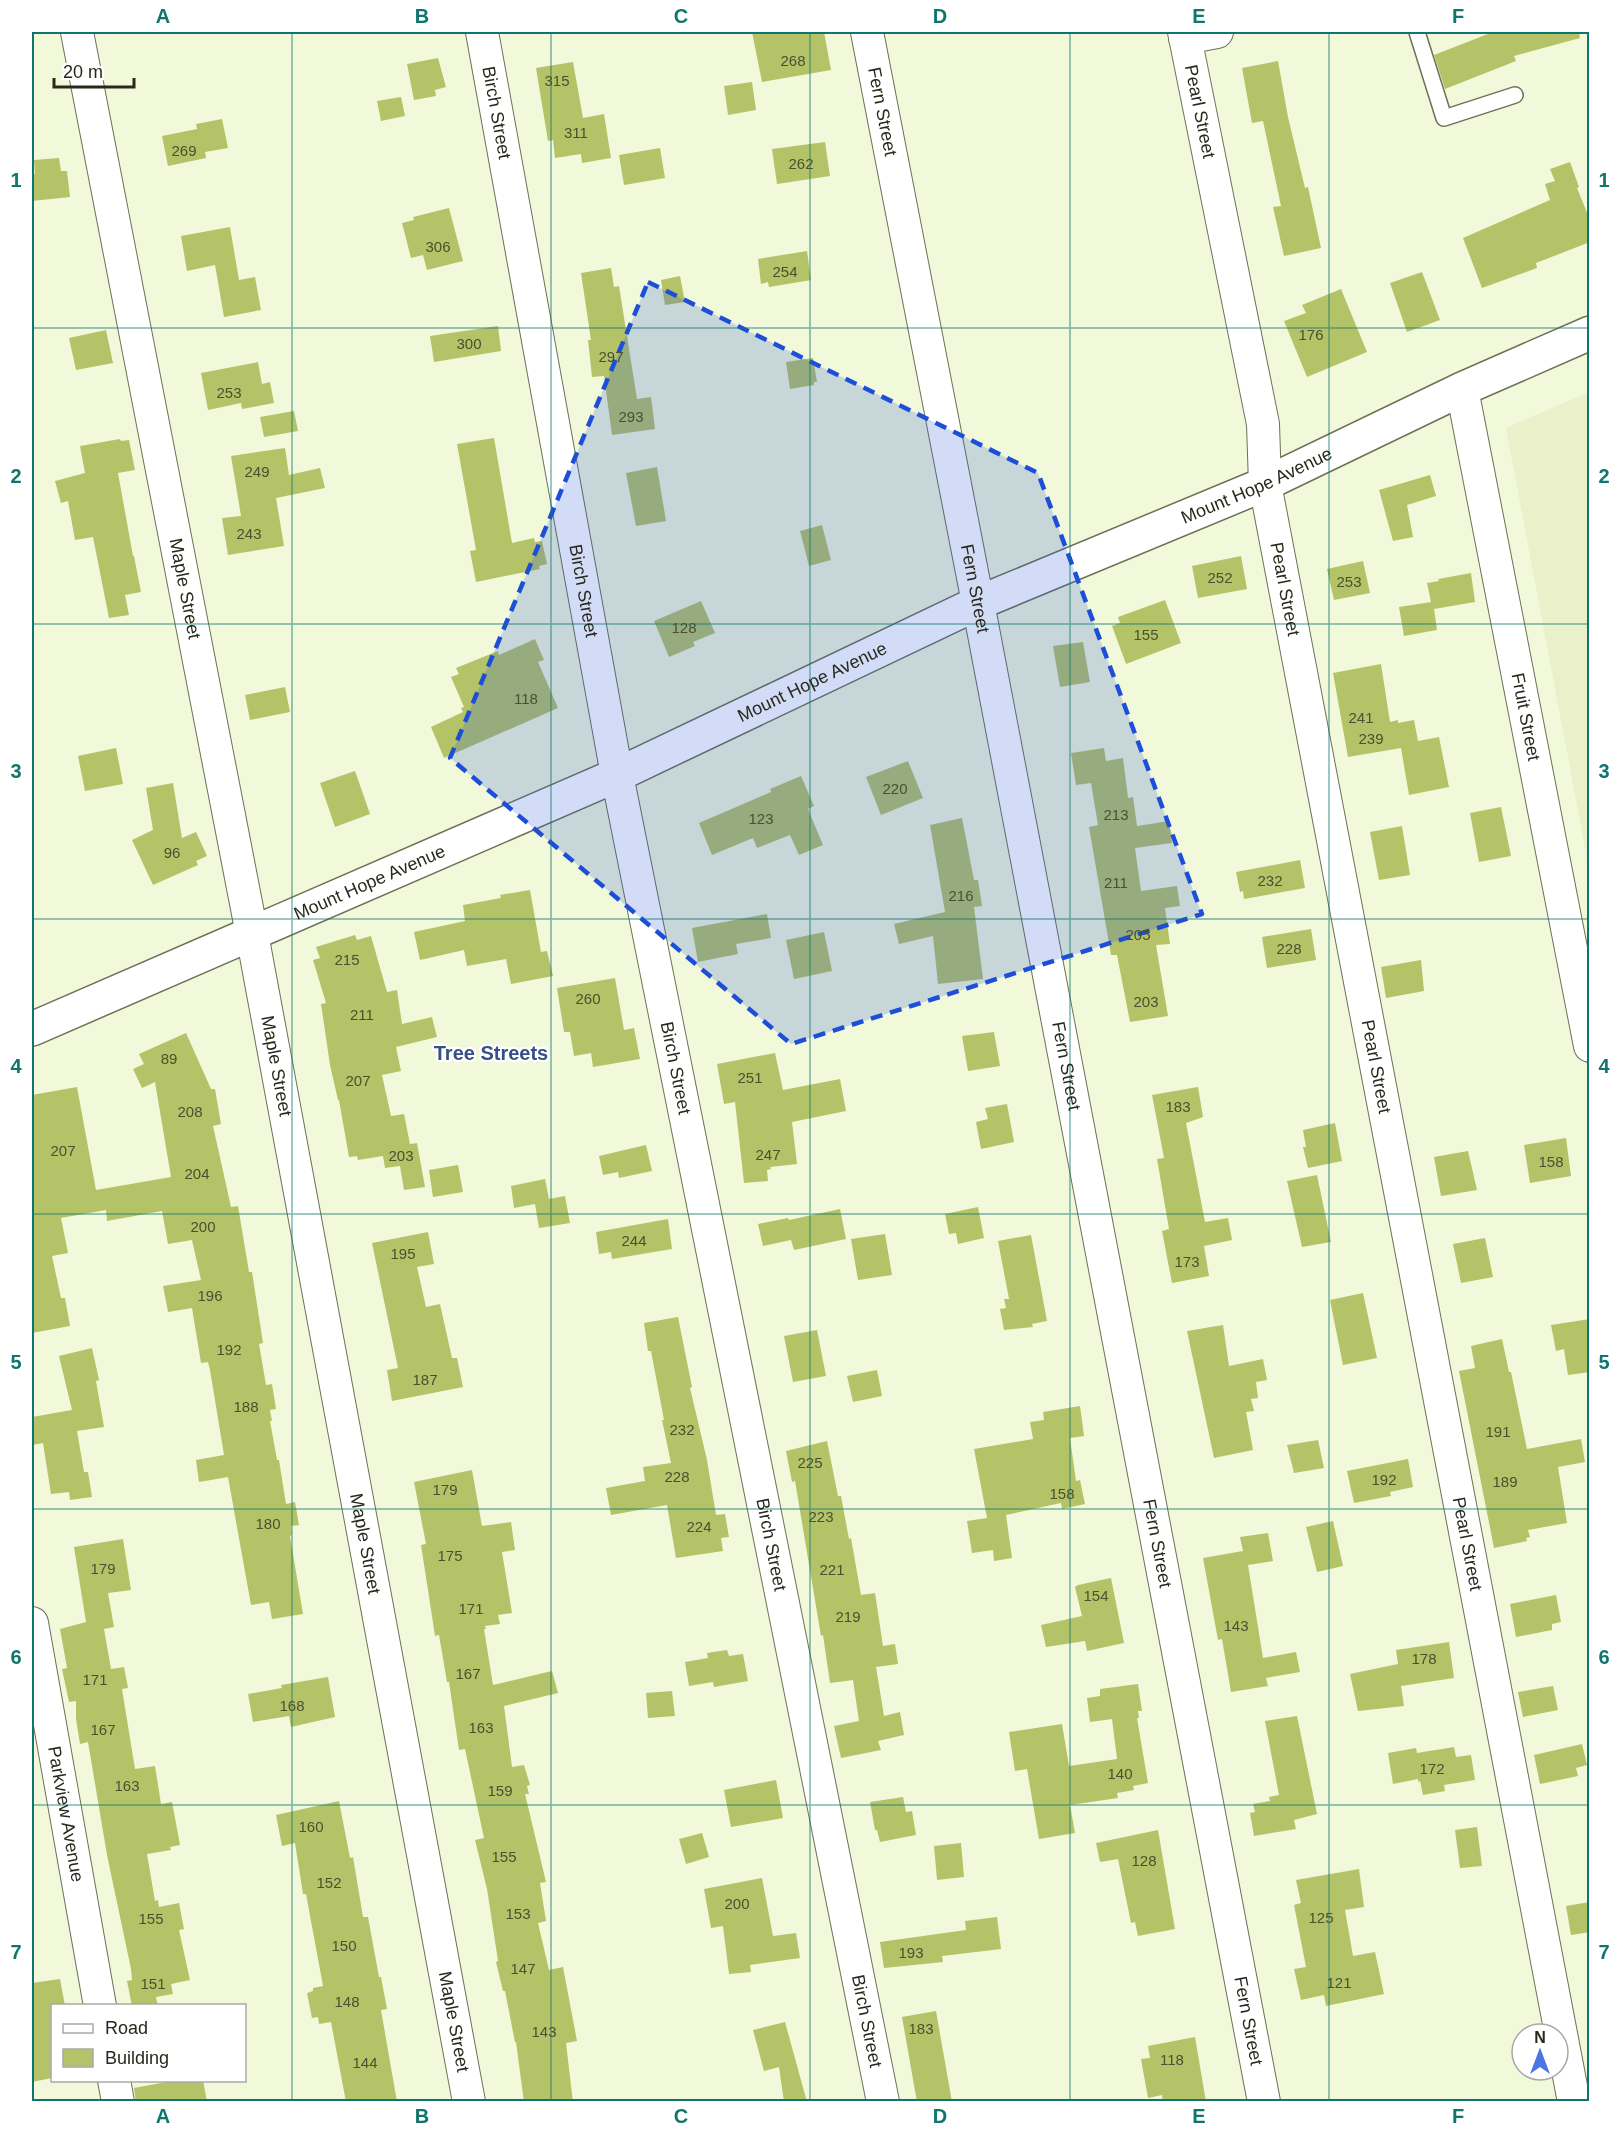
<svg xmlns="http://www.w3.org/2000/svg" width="1621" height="2133" font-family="Arial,sans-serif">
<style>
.built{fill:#e9f0ca}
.building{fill:#b5c368}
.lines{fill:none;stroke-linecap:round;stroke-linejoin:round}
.lane-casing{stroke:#6c7156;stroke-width:18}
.street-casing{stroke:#6c7156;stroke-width:34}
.secondary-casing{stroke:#6c7156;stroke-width:36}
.lane{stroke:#fff;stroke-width:15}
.street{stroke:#fff;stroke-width:32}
.secondary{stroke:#fff;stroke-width:33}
.marked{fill:#1d4ed8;fill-opacity:0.2;stroke:#1d4ed8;stroke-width:4.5;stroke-dasharray:12 8;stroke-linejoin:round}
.grid{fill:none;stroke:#0f766e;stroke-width:1.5;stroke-opacity:0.55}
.labels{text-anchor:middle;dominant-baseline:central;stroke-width:4.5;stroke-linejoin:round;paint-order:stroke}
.number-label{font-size:15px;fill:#4a5030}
.street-label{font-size:18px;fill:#27291d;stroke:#fff}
.neighbourhood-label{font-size:20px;font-weight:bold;fill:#374e87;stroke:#fff}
.neatline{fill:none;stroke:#0f766e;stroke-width:2}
.grid-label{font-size:20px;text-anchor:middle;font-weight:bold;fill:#0f766e}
</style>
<rect width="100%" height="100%" fill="#f2f8da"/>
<path class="built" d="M1589 392V869L1506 428Z"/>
<path class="building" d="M752 32H824L831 70 762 82Z
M1493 32H1579L1580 38 1514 56 1516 61 1445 89 1434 55Z
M438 58 446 87 435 90 436 96 414 100 407 64Z
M1278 61 1288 117 1305 188 1308 187 1321 248 1284 256 1273 207 1281 206 1263 121 1252 123 1242 68Z
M573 62 583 118 604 114 611 158 582 163 581 154 555 158 553 140 548 141 536 68Z
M752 82 756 110 728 115 724 86Z
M401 97 405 116 381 121 377 101Z
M222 119 228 148 205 152 206 158 168 166 162 136 197 129 196 124Z
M825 142 830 176 777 184 772 149Z
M660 148 665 178 624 185 619 155Z
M59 158 61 171H67L70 197 32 201V174H35L34 160Z
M1570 162 1579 187 1577 188 1590 220V242L1536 263 1537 268 1482 288 1463 238 1550 200 1545 184 1555 181 1550 169Z
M449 208 463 261 427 270 423 255 411 258 402 223 414 220 413 217Z
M230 227 239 280 255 277 261 310 224 317 215 265 187 271 181 236Z
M807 251 811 280 769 287 768 282 761 284 758 259Z
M611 268 614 287 619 286 637 399 651 397 655 429 612 435 604 376 592 377 588 340H591L581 273Z
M1422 272 1440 320 1407 332 1390 283Z
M680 276 685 302 665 305 661 280Z
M1341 289 1367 352 1307 377 1284 321 1306 313 1302 305Z
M498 326 501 351 434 362 430 336Z
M106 330 113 363 76 370 69 338Z
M813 358 817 382H814V385L790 389 786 362Z
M258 362 262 384 270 382 274 403 242 409 241 403 208 410 201 373Z
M294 411 298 431 264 437 260 417Z
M494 438 512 543 534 538 535 542 542 541 547 564 539 566 540 569 476 582 470 551 476 550 457 444Z
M120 439 121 441 129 440 135 470 118 473 133 556H134L141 592 125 595 129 615 109 618 93 537 75 540 68 501 61 503 55 481 85 473 80 446Z
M285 448 289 475 320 468 325 488 276 498 284 546 228 555 222 518 241 516 231 456Z
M657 467 666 521 636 526 626 473Z
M1430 475 1436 496 1407 505 1413 537 1393 541 1379 490Z
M822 525 831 560 809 566 800 531Z
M1241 556 1247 589 1198 598 1192 566Z
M1363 561 1370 593 1334 600 1327 569Z
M1471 573 1475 602 1434 609 1437 630 1404 636 1399 607 1431 602 1427 583 1439 581 1438 579Z
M1165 600 1181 643 1126 664 1112 626 1120 623 1118 617Z
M701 601 715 633 693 642 695 646 669 657 654 621Z
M535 639 544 660 538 662 558 708 444 758 431 727 463 712 461 708 464 707 451 677 459 674 456 668 498 651 499 655Z
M1083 642 1090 682 1060 687 1053 646Z
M1381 664 1390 722 1398 720V723L1414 720 1418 741 1439 737 1449 787 1409 795 1401 748 1348 757 1333 673Z
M285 687 290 712 250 720 245 695Z
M116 748 123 784 85 791 78 756Z
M1104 748 1106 761 1123 758 1128 798 1133 797 1137 826 1169 821 1172 843 1135 848 1141 891 1177 886 1180 906 1165 908 1170 944 1156 945 1168 1016 1130 1022 1117 955H1111L1089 827 1098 825 1091 783 1076 785 1071 753Z
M908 761 923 798 881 815 866 777Z
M355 771 370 814 335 827 320 783Z
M801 776 814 806 808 809 823 845 799 855 790 835 757 848 753 838 712 855 699 823 771 792 770 789Z
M173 783 182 838 196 832 207 856 196 861 198 865 153 885 132 840 153 830 146 788Z
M1501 807 1511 856 1479 862 1470 813Z
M962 818 974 880H978L982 906 974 907 983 979 938 984 933 936 899 944 894 924 945 912 930 825Z
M1402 826 1410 875 1379 880 1370 832Z
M1300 860 1305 888 1244 899 1243 891 1240 892 1236 872Z
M530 890 541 952 547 951 553 976 511 984 506 959 467 966 464 950 420 960 414 932 465 921 463 905 501 898 500 895Z
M767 914 771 938 736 944 738 954 698 962 692 928Z
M1311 929 1316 960 1267 968 1262 937Z
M824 932 832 971 794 979 786 940Z
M355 935 357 940 371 936 387 992 397 990 402 1024 432 1017 437 1037 396 1047 401 1071 382 1075 391 1116 404 1114 410 1144 417 1143 425 1187 404 1190 400 1166 385 1168 383 1156 358 1160 357 1156 349 1157 339 1100H338L330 1065 321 1004 326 1003 313 960 320 958 316 947Z
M1421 960 1424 991 1386 998 1381 967Z
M615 978 624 1030 634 1028 640 1059 593 1067 591 1053 574 1056 570 1032H564L557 988Z
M994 1032 1000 1066 968 1071 962 1036Z
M186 1033 211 1089H215L221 1124 213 1126 231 1207 238 1206 249 1272H252L263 1343 259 1344 266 1385 272 1384 276 1409 270 1410 272 1421H270L277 1460H279L286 1504 295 1502 299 1525 291 1526 292 1535 290 1536 303 1614 272 1619 269 1602 251 1605 228 1477 199 1482 196 1460 224 1455 210 1370 208 1362 201 1363 192 1308 168 1312 163 1286 201 1280 192 1240 168 1244 162 1211 107 1221 106 1210 61 1218 68 1253 52 1256 61 1298H65L70 1326 32 1333V1095L77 1087 96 1190 171 1177 155 1082 142 1088 133 1069 144 1064 139 1054Z
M775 1053 783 1090 840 1079 846 1111 792 1122 797 1164 770 1167 771 1169 767 1170 768 1181 744 1183 735 1102 724 1104 717 1064Z
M1198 1087 1203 1117 1186 1123 1205 1222 1228 1218 1232 1240 1204 1246 1209 1276 1172 1283 1162 1231 1169 1229 1157 1159 1164 1158 1152 1095Z
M1007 1104 1014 1142 981 1149 976 1122 988 1119 985 1108Z
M1335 1123 1342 1161 1308 1168 1303 1147H1306L1303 1130Z
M1566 1138 1571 1176 1530 1183 1524 1145Z
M646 1145 652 1171 619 1178 618 1172 603 1175 599 1156Z
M1468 1151 1477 1190 1441 1196 1434 1157Z
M458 1165 463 1192 433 1197 429 1170Z
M1317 1175 1331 1242 1302 1247 1287 1181Z
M545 1179 549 1199 565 1196 570 1223 539 1228 535 1204 514 1208 511 1186Z
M978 1207 984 1238 958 1244 956 1233 949 1234 945 1214Z
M840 1209 846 1239 794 1250 791 1240 763 1246 758 1224 788 1218 789 1220Z
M668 1219 672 1249 612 1259 611 1252 599 1254 596 1232Z
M428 1232 434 1264 417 1267 426 1307 440 1304 452 1358H457L463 1387 392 1401 387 1370 398 1368 372 1243Z
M885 1234 892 1275 858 1280 851 1239Z
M1031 1235 1047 1321 1032 1324 1033 1327 1004 1330 1000 1309 1006 1308 1004 1299H1009L998 1241Z
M1485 1238 1493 1277 1461 1283 1453 1244Z
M1363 1293 1377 1358 1343 1365 1330 1300Z
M678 1317 692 1387 690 1388 707 1460 716 1515 725 1514 729 1537 721 1538 723 1551 676 1558 667 1505 611 1515 606 1488 645 1481 643 1467 671 1463 662 1420H664L651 1351H648L644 1323Z
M1590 1319V1372L1568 1375 1564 1349 1556 1351 1551 1325Z
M1223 1325 1229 1366 1263 1359 1267 1380 1256 1382 1258 1398 1251 1399 1254 1411 1246 1412 1253 1450 1214 1458 1187 1331Z
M817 1330 826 1376 793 1382 784 1336Z
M1502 1339 1509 1372H1511L1527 1449 1581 1439 1585 1462 1558 1467 1567 1523 1528 1530 1530 1537 1526 1538 1527 1541 1494 1548 1459 1371 1475 1368 1471 1346Z
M92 1348 99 1380 96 1381 104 1427 77 1431 84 1472H88L92 1497 70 1500 69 1492 51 1494 43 1443 32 1445V1417L72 1410 59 1356Z
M877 1370 882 1396 853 1402 847 1376Z
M1080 1406 1084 1436 1070 1438 1076 1481 1080 1480 1085 1504 1062 1509 1061 1503 1006 1515 1012 1558 994 1561 993 1550 972 1553 967 1521 987 1518 974 1449 1033 1439 1030 1422 1044 1420 1043 1412Z
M1318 1440 1324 1468 1294 1473 1287 1445Z
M827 1441 838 1496H841L849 1539 851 1538 861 1595 875 1593 883 1646 895 1644 898 1664 876 1667 884 1716 900 1712 904 1735 878 1741 881 1750 841 1758 834 1726 859 1721 853 1680 830 1683 823 1635 821 1636 795 1481 792 1482 786 1451Z
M1408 1459 1413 1487 1390 1492 1391 1496 1354 1503 1347 1471Z
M472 1470 482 1526 511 1522 515 1550 502 1552 512 1613 498 1615 500 1624 485 1626 486 1629H484L493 1685 552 1671 558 1693 504 1706 512 1767 524 1765 530 1785 527 1786 529 1794H525L546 1882 540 1883 546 1921 538 1923 549 1970 563 1967 577 2041 566 2043 573 2102H524L516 2042H515L505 1991H503L496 1962 498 1961 487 1889 475 1840 484 1838 465 1749 459 1750 449 1682H447L439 1635 435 1636 430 1603 421 1545 426 1544 414 1482Z
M1333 1521 1343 1566 1317 1572 1306 1527Z
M1268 1533 1273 1561 1248 1565 1263 1658 1296 1652 1300 1672 1266 1678 1268 1686 1231 1692 1222 1639 1218 1640 1203 1558 1243 1551 1240 1537Z
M123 1539 131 1590 108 1593 114 1627 104 1629 111 1669 124 1667 128 1688 122 1689 135 1769 155 1766 161 1804 172 1802 180 1845 170 1847 171 1850 147 1854 155 1901 158 1900 159 1907 179 1903 184 1929 179 1930 190 1980 171 1984 173 1994 156 1997 158 2006H132L127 1981 132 1980 131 1969 107 1855 88 1742 80 1744 76 1719V1701L69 1702 62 1669 67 1668 60 1629 86 1622 74 1547Z
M1111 1578 1124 1643 1087 1651 1085 1641 1046 1647 1041 1625 1082 1616 1075 1587 1078 1585Z
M1556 1595 1561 1622 1552 1624V1630L1516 1637 1510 1604Z
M1449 1642 1454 1678 1401 1686 1404 1706 1358 1711 1350 1674 1398 1664 1396 1650Z
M727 1650 729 1656 743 1654 748 1681 714 1687 713 1682 689 1686 685 1662 708 1658 707 1653Z
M328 1677 335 1717 291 1727 289 1716 253 1722 248 1694 282 1688 281 1685Z
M1138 1684 1142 1711H1138L1139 1718H1137L1148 1783 1133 1786 1134 1790 1117 1793 1118 1798 1070 1805 1075 1833 1039 1839 1027 1769 1015 1771 1009 1732 1062 1724 1069 1766 1117 1759 1112 1719 1090 1722 1087 1698 1100 1696V1689Z
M1553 1686 1558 1710 1523 1717 1518 1692Z
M672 1691 675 1716 648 1718 646 1693Z
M1297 1716 1317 1814 1294 1820 1296 1829 1254 1836 1250 1813 1255 1812 1253 1804 1270 1801 1269 1797 1279 1795 1265 1721Z
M1582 1744 1587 1765 1576 1768 1578 1776 1540 1784 1534 1755Z
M1454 1747 1456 1757 1471 1755 1475 1780 1444 1785 1445 1791 1423 1795 1420 1781 1418 1782V1779L1393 1784 1388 1753 1416 1748 1417 1753Z
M776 1780 783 1818 731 1827 724 1790Z
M903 1797 906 1812 912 1811 916 1835 880 1842 877 1830H875L870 1802Z
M339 1801 350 1858 353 1857 363 1917H368L379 1977H381L387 2009 381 2010 397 2102H346L331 2022 319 2024 318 2017 312 2018 307 1993 313 1991V1988L323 1986 306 1894H303L295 1843 282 1846 276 1815Z
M1477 1827 1482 1866 1460 1868 1455 1830Z
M1158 1830 1175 1929 1138 1936 1135 1922 1131 1923 1118 1859 1100 1862 1096 1843Z
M702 1833 709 1857 686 1864 679 1839Z
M961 1843 964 1877 937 1880 934 1846Z
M1359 1869 1364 1907 1345 1910 1353 1956 1375 1952 1384 1994 1326 2006 1324 1995 1301 2000 1294 1969 1306 1967 1294 1905 1301 1903 1296 1880Z
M762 1878 773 1936 796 1933 800 1958 750 1965 751 1972 729 1974 723 1926 711 1928 704 1889Z
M1590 1902V1932L1571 1935 1566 1906Z
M997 1917 1001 1949 942 1956 943 1962 884 1968 880 1942 966 1930 965 1921Z
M60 1979 65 2006H52V2078L32 2082V1983Z
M936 2011 952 2102H917L902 2017Z
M785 2022 807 2102H784L779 2067 764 2071 753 2030Z
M1195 2037 1206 2102H1163L1162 2095 1148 2098 1141 2059 1150 2058 1148 2046Z
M177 2080H203L207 2102H136L134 2088Z"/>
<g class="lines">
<g class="lane-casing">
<path id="lane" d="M1417 32 1444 118 1515 95"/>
</g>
<g class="street-casing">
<g id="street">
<path id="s1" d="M77 32 252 934 469 2102"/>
<path id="s2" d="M482 32 617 775 883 2102"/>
<path id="s3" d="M867 32 978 603 1264 2102"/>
<path id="s4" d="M1184 32 1263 424 1265 484 1574 2102"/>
<path d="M1185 38 1217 32"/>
<path id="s5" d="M1462 389 1590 1046"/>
<path id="s6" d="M32 1623 100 2006"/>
<path d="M114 2080 118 2102"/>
</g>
</g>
<g class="secondary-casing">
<g id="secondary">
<path id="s7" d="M32 1029 617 775 978 603 1265 484 1462 389 1590 333"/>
</g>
</g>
<use href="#lane" class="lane"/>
<use href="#street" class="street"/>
<use href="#secondary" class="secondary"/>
</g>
<path class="marked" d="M648 282 1038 473 1202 914 791 1044 450 758Z"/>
<path class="grid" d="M292 32V2102M551 32V2102M810 32V2102M1070 32V2102M1329 32V2102M32 328H1590M32 624H1590M32 919H1590M32 1214H1590M32 1509H1590M32 1805H1590"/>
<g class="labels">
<g class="number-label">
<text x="793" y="60">268</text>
<text x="557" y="80">315</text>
<text x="576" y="132">311</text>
<text x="184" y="150">269</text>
<text x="801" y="163">262</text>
<text x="438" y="246">306</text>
<text x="785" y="271">254</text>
<text x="1311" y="334">176</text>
<text x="469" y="343">300</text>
<text x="611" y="356">297</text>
<text x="229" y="392">253</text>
<text x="631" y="416">293</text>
<text x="257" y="471">249</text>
<text x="249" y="533">243</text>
<text x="1220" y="577">252</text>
<text x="1349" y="581">253</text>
<text x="684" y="627">128</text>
<text x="1146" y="634">155</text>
<text x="526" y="698">118</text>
<text x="1361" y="717">241</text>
<text x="1371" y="738">239</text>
<text x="895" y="788">220</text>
<text x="1116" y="814">213</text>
<text x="761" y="818">123</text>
<text x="172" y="852">96</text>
<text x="1270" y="880">232</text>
<text x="1116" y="882">211</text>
<text x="961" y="895">216</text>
<text x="1138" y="934">205</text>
<text x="1289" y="948">228</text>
<text x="347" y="959">215</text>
<text x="588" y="998">260</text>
<text x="1146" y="1001">203</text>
<text x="362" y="1014">211</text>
<text x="169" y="1058">89</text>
<text x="750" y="1077">251</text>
<text x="358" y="1080">207</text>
<text x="1178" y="1106">183</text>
<text x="190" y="1111">208</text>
<text x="63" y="1150">207</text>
<text x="768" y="1154">247</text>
<text x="401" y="1155">203</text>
<text x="1551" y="1161">158</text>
<text x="197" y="1173">204</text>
<text x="203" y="1226">200</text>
<text x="634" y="1240">244</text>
<text x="403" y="1253">195</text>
<text x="1187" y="1261">173</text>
<text x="210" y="1295">196</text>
<text x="229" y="1349">192</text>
<text x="425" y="1379">187</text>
<text x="246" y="1406">188</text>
<text x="682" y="1429">232</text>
<text x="1498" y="1431">191</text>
<text x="810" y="1462">225</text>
<text x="677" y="1476">228</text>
<text x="1384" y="1479">192</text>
<text x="1505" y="1481">189</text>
<text x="445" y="1489">179</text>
<text x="1062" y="1493">158</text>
<text x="821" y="1516">223</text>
<text x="268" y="1523">180</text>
<text x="699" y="1526">224</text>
<text x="450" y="1555">175</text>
<text x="103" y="1568">179</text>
<text x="832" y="1569">221</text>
<text x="1096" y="1595">154</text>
<text x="471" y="1608">171</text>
<text x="848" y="1616">219</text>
<text x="1236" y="1625">143</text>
<text x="1424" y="1658">178</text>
<text x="468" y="1673">167</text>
<text x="95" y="1679">171</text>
<text x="292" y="1705">168</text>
<text x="481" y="1727">163</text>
<text x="103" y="1729">167</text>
<text x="1432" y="1768">172</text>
<text x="1120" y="1773">140</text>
<text x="127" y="1785">163</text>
<text x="500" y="1790">159</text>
<text x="311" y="1826">160</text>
<text x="504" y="1856">155</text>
<text x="1144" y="1860">128</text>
<text x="329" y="1882">152</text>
<text x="737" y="1903">200</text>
<text x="518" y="1913">153</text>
<text x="1321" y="1917">125</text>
<text x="151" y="1918">155</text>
<text x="344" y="1945">150</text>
<text x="911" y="1952">193</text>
<text x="523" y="1968">147</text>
<text x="1339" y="1982">121</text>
<text x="153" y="1983">151</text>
<text x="347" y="2001">148</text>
<text x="921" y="2028">183</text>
<text x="544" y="2031">143</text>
<text x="1172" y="2059">118</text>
<text x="365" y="2062">144</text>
</g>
<g class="street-label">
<text stroke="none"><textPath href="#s2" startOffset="82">Birch Street</textPath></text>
<text stroke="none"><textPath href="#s3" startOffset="81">Fern Street</textPath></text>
<text stroke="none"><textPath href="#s4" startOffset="81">Pearl Street</textPath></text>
<text stroke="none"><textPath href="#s7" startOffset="1340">Mount Hope Avenue</textPath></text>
<text stroke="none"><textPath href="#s1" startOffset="567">Maple Street</textPath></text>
<text stroke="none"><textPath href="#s3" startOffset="567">Fern Street</textPath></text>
<text stroke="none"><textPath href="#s4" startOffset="567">Pearl Street</textPath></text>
<text stroke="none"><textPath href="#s2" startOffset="568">Birch Street</textPath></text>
<text stroke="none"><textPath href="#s7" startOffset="854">Mount Hope Avenue</textPath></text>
<text stroke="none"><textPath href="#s5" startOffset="334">Fruit Street</textPath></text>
<text stroke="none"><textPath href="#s7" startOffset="368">Mount Hope Avenue</textPath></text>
<text stroke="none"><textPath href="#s1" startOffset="1053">Maple Street</textPath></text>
<text stroke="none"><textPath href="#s3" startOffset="1053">Fern Street</textPath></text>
<text stroke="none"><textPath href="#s4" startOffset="1053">Pearl Street</textPath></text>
<text stroke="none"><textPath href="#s2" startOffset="1054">Birch Street</textPath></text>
<text stroke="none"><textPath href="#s1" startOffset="1539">Maple Street</textPath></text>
<text stroke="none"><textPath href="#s2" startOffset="1540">Birch Street</textPath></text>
<text stroke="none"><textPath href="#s3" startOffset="1539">Fern Street</textPath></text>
<text stroke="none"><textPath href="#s4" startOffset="1539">Pearl Street</textPath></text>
<text stroke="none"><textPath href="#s6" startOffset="194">Parkview Avenue</textPath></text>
<text stroke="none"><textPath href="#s1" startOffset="2025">Maple Street</textPath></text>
<text stroke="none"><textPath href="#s2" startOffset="2026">Birch Street</textPath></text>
<text stroke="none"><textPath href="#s3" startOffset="2025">Fern Street</textPath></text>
</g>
<g class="neighbourhood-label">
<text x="491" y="1053">Tree Streets</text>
</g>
</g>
<rect width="1621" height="2133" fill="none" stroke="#ffffff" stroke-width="66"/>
<rect x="51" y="2004" width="195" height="78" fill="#ffffff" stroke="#a9a9a5" stroke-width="1.5"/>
<rect x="63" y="2024" width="30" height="9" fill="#ffffff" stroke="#a9a9a5" stroke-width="1.5"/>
<text x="105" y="2034" font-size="18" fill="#27291d">Road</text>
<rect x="63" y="2049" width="30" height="18" fill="#b5c368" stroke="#a9a9a5" stroke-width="1.5"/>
<text x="105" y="2064" font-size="18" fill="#27291d">Building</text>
<g transform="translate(1540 2052)"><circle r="28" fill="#ffffff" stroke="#a9a9a5" stroke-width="1.5"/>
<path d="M0-4.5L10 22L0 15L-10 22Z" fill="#4b74e7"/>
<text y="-9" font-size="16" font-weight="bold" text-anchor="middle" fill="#27291d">N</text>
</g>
<path d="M54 78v9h80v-9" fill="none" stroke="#27291d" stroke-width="3"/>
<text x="63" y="78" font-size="18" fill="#27291d" stroke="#ffffff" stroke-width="4.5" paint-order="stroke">20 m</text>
<rect x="33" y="33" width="1555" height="2067" class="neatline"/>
<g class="grid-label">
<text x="163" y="23">A</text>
<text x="422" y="23">B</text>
<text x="681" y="23">C</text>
<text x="940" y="23">D</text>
<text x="1199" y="23">E</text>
<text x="1458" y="23">F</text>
<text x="16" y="187">1</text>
<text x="1604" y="187">1</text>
<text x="16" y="483">2</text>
<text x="1604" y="483">2</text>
<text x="16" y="778">3</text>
<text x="1604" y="778">3</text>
<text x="16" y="1073">4</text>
<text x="1604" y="1073">4</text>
<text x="16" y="1369">5</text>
<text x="1604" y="1369">5</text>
<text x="16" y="1664">6</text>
<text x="1604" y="1664">6</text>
<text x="16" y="1959">7</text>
<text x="1604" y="1959">7</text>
<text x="163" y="2123">A</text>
<text x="422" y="2123">B</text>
<text x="681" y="2123">C</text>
<text x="940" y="2123">D</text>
<text x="1199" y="2123">E</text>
<text x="1458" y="2123">F</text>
</g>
</svg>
